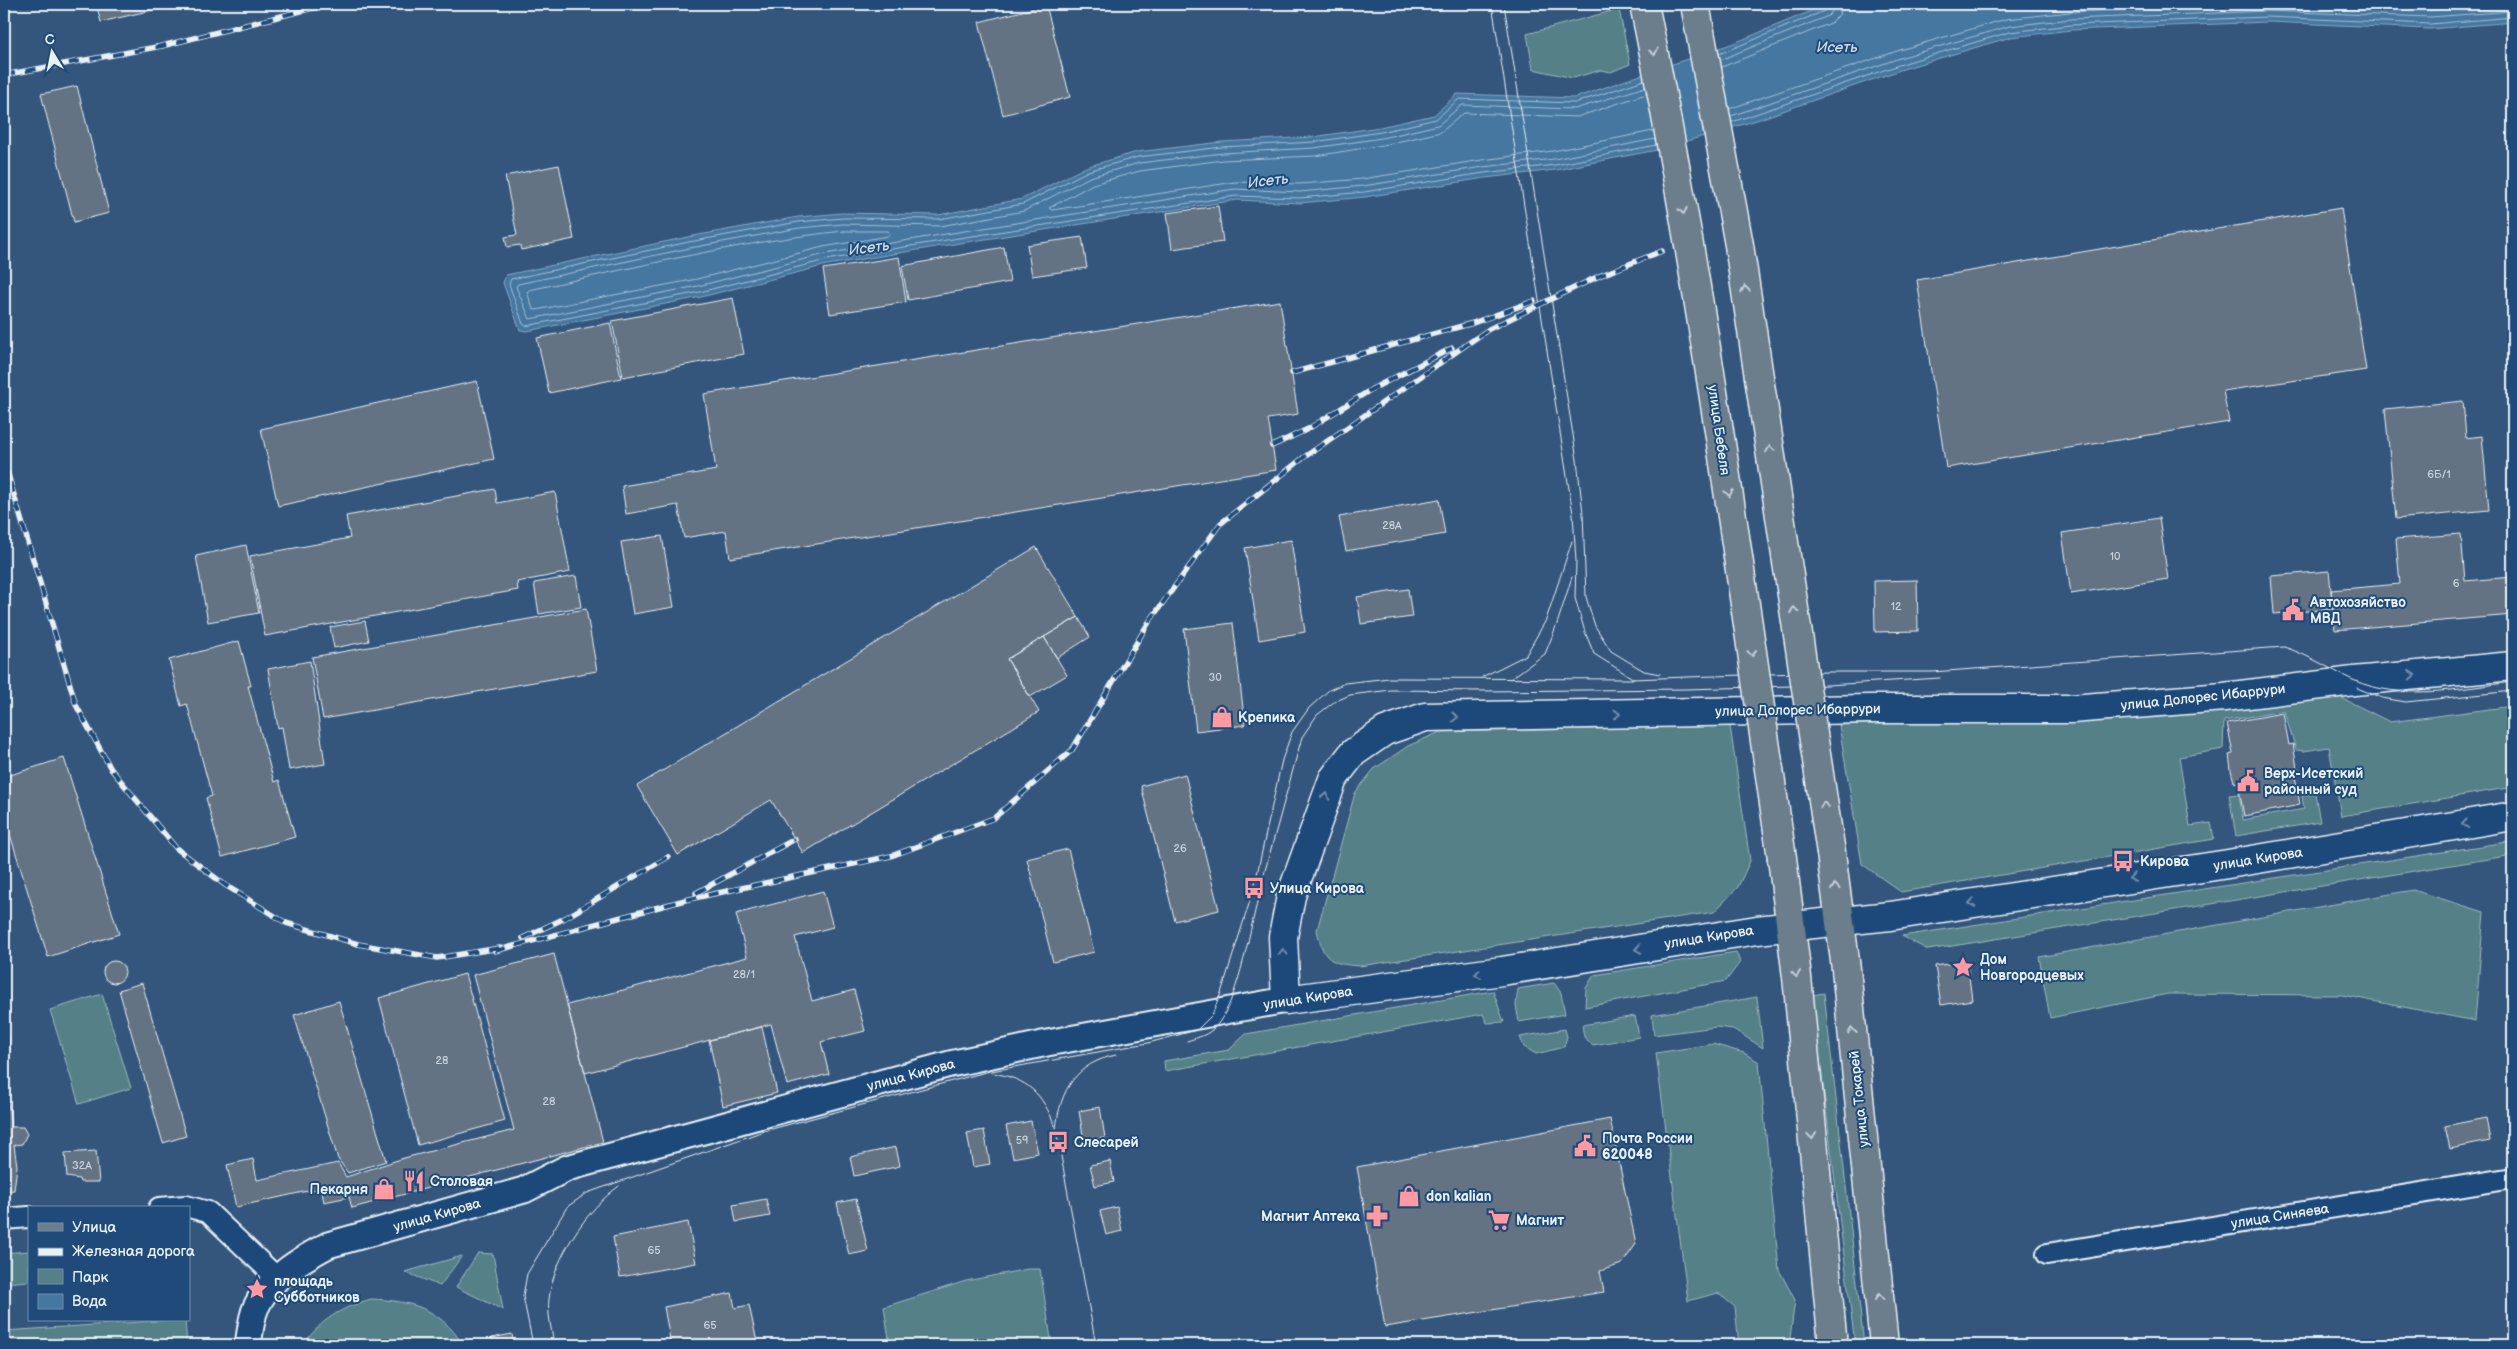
<svg xmlns="http://www.w3.org/2000/svg" width="2517" height="1349" font-family="'Balsamiq Sans',sans-serif">
<style>
.green{fill:#548088;stroke:#9eb8c0}
.water{fill:#4477a1;stroke:#86a8c4}
.lines{fill:none;stroke-linecap:round;stroke-linejoin:round}
.shore{stroke:#a6c0d5;stroke-width:1}
.building{fill:#647383;stroke:#e8f1f8}
.minor-casing{stroke:#e8f1f8;stroke-width:24}
.tertiary-casing{stroke:#e8f1f8;stroke-width:29}
.secondary-casing{stroke:#e8f1f8;stroke-width:31}
.primary-casing{stroke:#e8f1f8;stroke-width:31}
.minor{stroke:#1f4a7a;stroke-width:20}
.tertiary{stroke:#1f4a7a;stroke-width:25}
.secondary{stroke:#1f4a7a;stroke-width:28}
.primary{stroke:#6c7d8b;stroke-width:28}
.tram{stroke:#e8f1f8;stroke-width:1}
.rail-casing{stroke:#e8f1f8;stroke-width:5.5}
.rail{stroke:#1f4a7a;stroke-width:4;stroke-dasharray:11;stroke-linecap:butt}
.primary-bridge-casing{stroke:#e8f1f8;stroke-width:31;stroke-linecap:butt}
.primary-bridge{stroke:#6c7d8b;stroke-width:28}
.oneway{stroke:#c3ced7}
.oneway2{stroke:#6f8dac}
.labels{text-anchor:middle;dominant-baseline:central;stroke-width:4;stroke-linejoin:round;paint-order:stroke}
.number-label{font-size:11px;fill:#c7d2db}
.street-label{font-size:14px;fill:#e8f1f8;stroke:#1f4a7a}
.poi-label{font-size:14px;font-weight:bold;fill:#e8f1f8;stroke:#1f4a7a;text-anchor:start}
.water-label{font-size:15px;font-style:italic;fill:#cfdfeb;stroke:#1f4a7a}
</style>
<rect width="100%" height="100%" fill="#34567d"/>
<filter id="ink" filterUnits="userSpaceOnUse"><feTurbulence type="fractalNoise" baseFrequency=".02" numOctaves="2"/><feDisplacementMap in="SourceGraphic" scale="10" xChannelSelector="R" yChannelSelector="G"/><feConvolveMatrix kernelMatrix="1 2 1 2 8 2 1 2 1" color-interpolation-filters="sRGB"/></filter>
<g filter="url(#ink)">
<path class="green" d="M1619 9 1630 64 1611 72 1601 70 1573 78 1533 69 1527 34Z
M2336 695 2390 722 2513 706V787L2341 816 2329 747 2304 751 2296 750 2284 711 2224 721 2223 749 2179 757 2190 826 2211 823 2214 839 1901 892 1862 864 1839 725 2205 713Z
M1730 726 1750 861 1738 887 1714 912 1360 966C1330 964 1323 960 1317 930L1355 793 1374 769 1408 746 1440 732Z
M2315 793 2320 822 2236 836 2229 795 2239 794 2243 820 2304 809 2302 796Z
M2513 841V855L1928 950 1902 936Z
M2413 890 2484 912 2475 1021 2342 995 2168 994 2050 1018 2039 957Z
M1736 952 1740 962 1726 981 1585 1007 1586 988 1594 975Z
M1554 983 1561 993 1565 1014 1519 1022 1516 1005 1518 989Z
M1493 991 1504 1022 1487 1023 1483 1014 1165 1071 1164 1061 1229 1050 1246 1034Z
M1824 993 1864 1345H1855L1812 995Z
M102 994 131 1088 79 1104 50 1010Z
M1757 997 1763 1048 1733 1029 1716 1027 1654 1035 1652 1015Z
M1635 1016 1639 1037 1593 1045 1584 1037 1582 1025Z
M1565 1029 1567 1037 1564 1047 1536 1054 1524 1047 1520 1037Z
M1713 1044 1744 1053 1759 1062 1779 1270 1795 1300 1789 1345H1739L1735 1307 1718 1293 1688 1301 1656 1053Z
M29 1251V1281L4 1283V1253Z
M478 1253 493 1254 503 1310 456 1287Z
M462 1256 440 1286 405 1272Z
M1028 1269H1040L1052 1345H890L884 1307 966 1281Z
M371 1299C412 1301 440 1308 463 1345H303C323 1318 339 1309 371 1299Z
M170 1320H185L187 1345H4V1331Z"/>
<path class="water" d="M1828 4H2513V22L2430 29 2268 22 2071 30 2011 37 1906 68 1754 121 1657 150 1610 159 1556 170 1485 178 1365 197 1300 203 1237 200 960 243 827 265 701 297 527 331 520 330 503 283 506 275 688 237 798 217 842 213 938 215 1022 199 1086 167 1137 152 1222 142 1313 137 1380 127 1434 115 1457 94 1574 98 1734 43Z"/>
<g class="lines">
<path class="shore" d="M2287 4 2430 10 2509 4
M1719 54 1824 11 1828 4
M1720 60 1828 16 1833 11 1834 4
M1722 67 1831 23 1839 15 1842 4
M1644 80 1575 103 1459 99 1436 119 1381 132 1314 142 1222 147 1138 157 1088 171 1023 204 939 219 843 218 798 222 689 242 511 279 509 284 523 324 526 326 700 292 826 260 959 238 1236 196 1300 198 1364 192 1484 173 1555 165 1656 145
M1645 87 1575 109 1462 105 1438 125 1382 138 1314 148 1223 153 1139 163 1090 177 1024 211 940 226 843 224 799 228 690 248 518 284 516 287 530 319 698 286 825 254 958 232 1235 189 1300 192 1363 186 1483 167 1554 159 1655 139
M1646 94 1577 117 1464 113 1441 132 1383 145 1315 156 1223 160 1140 171 1093 184 1049 208 1052 210 1235 182 1300 184 1362 179 1482 160 1553 151 1653 131
M1729 109 1900 50 2006 19 2070 12 2247 4
M1731 116 1903 57 2010 26 2071 19 2267 11 2430 17 2513 11
M1732 122 1905 63 2010 32 2071 25 2267 17 2430 24 2513 17
M844 231H888L890 233 888 236 823 247 697 279 536 310 533 309 527 292 529 290C633 268 737 242 844 231Z"/>
</g>
<path class="building" d="M96 4H178L101 22Z
M4 5 9 26 4 27Z
M1046 5 1070 97 1003 115 979 22Z
M77 86 109 213 74 222 41 94Z
M559 165 574 239 521 250 520 245 507 247 505 237 517 235 505 176Z
M1218 206 1223 242 1172 249 1167 213Z
M2341 208 2366 370 2223 391 2229 422 1946 468 1917 280Z
M1082 237 1087 268 1032 276 1027 245Z
M1004 247 1010 282 908 300 902 266Z
M899 257 906 302 830 314 823 269Z
M733 298 744 354 623 377 612 321Z
M1280 301 1298 414 1268 419 1276 470 730 558 726 531 684 538 678 505 626 514 622 486 716 470 704 394Z
M610 323 621 378 549 393 537 338Z
M477 381 494 459 278 506 261 429Z
M2463 401 2466 438 2482 436 2489 510 2396 519 2385 409Z
M495 489 497 503 555 492 570 572 517 582 518 590 265 636 250 556 350 538 346 516Z
M1439 499 1445 534 1346 551 1339 517Z
M2159 518 2168 579 2071 594 2062 533Z
M2461 534 2465 581 2513 577V615L2335 630 2331 590 2400 584 2396 539Z
M662 536 674 607 633 614 621 542Z
M1291 540 1305 632 1259 640 1245 548Z
M246 545 259 613 208 622 196 556Z
M1036 547 1078 617 1007 659 1039 712 803 853 771 800 678 855 637 786Z
M2329 571 2333 609 2274 614 2271 576Z
M576 576 581 607 539 614 534 583Z
M1917 580 1918 631 1875 632 1874 581Z
M1408 589 1412 617 1361 624 1357 597Z
M586 609 597 671 323 719 312 657Z
M1078 617 1090 637 1057 658 1044 637Z
M365 621 369 641 334 648 330 627Z
M1233 623 1245 725 1196 731 1184 629Z
M1044 637 1067 675 1030 697 1007 659Z
M239 641 251 686H248L274 782 279 780 295 837 222 857 206 798 212 796 187 704 181 706 169 660Z
M310 661 325 764 289 770 282 727 278 728 268 669Z
M2283 713 2289 745 2293 744 2298 774 2295 775 2300 805 2244 816 2238 783 2234 782 2231 770 2229 755 2233 754 2227 723Z
M64 758 119 934 48 957 4 815V777Z
M1185 774 1219 910 1175 921 1141 786Z
M1068 849 1094 952 1053 962 1027 859Z
M823 891 833 927 795 937 812 1001 854 990 865 1031 821 1042 829 1074 787 1085 771 1024 585 1073 567 1005 747 957 736 914Z
M554 954 603 1142 352 1208 349 1197 324 1202 321 1188 236 1207 227 1165 253 1159 257 1180 338 1163 346 1177 404 1158 514 1130 473 975Z
M103 972a11 11 0 1 1 22 0a11 11 0 1 1-22 0Z
M1967 961 1972 1000 1941 1005 1935 966Z
M465 974 505 1121 418 1145 379 998Z
M142 983 186 1136 163 1143 119 990Z
M4 988 10 1052 4 1053Z
M339 1001 386 1161 348 1173 338 1159 294 1015Z
M762 1027 777 1093 723 1106 709 1040Z
M4 1092H7L11 1127H23L27 1134 22 1144 14 1145 17 1166 14 1190 4 1191Z
M1100 1107 1105 1138 1084 1141 1079 1111Z
M2486 1118 2490 1141 2450 1149 2445 1126Z
M1610 1119 1636 1244 1622 1264 1600 1271 1604 1292 1385 1327 1357 1167Z
M1031 1121 1038 1153 1013 1158 1006 1126Z
M984 1130 990 1164 973 1167 967 1133Z
M896 1147 900 1166 854 1176 850 1157Z
M96 1151 99 1182H80L79 1179 67 1177 65 1153Z
M1110 1161 1114 1182 1095 1186 1090 1165Z
M766 1199 770 1216 736 1222 733 1205Z
M856 1199 868 1251 849 1255 837 1203Z
M1117 1207 1122 1231 1106 1235 1100 1211Z
M688 1222 696 1263 620 1277 613 1237Z
M732 1293 735 1308 749 1305 757 1342 740 1345H671L664 1307Z
M512 1334 514 1345H493L492 1338Z"/>
<g class="lines">
<g class="minor-casing">
<path id="minor" d="M159 1208 186 1206 208 1212 277 1278
M4 1219 29 1217
M2047 1254 2513 1178"/>
</g>
<g class="tertiary-casing">
<path id="tertiary" d="M248 1345C250 1334 251 1318 256 1307 270 1277 300 1260 328 1245L524 1190 567 1168 950 1064 1047 1043 1286 1000"/>
</g>
<g class="secondary-casing">
<path id="secondary" d="M2513 666 2354 681 2224 697 2071 709H1869L1425 717 1385 731 1353 753 1333 779 1291 896 1283 937 1286 1000 1502 971 1757 930 1890 916 2228 864 2513 816"/>
</g>
<g class="primary-casing">
<path id="primary" d="M1831 853 1846 969 1884 1345
M1782 858 1797 977 1833 1345"/>
</g>
<use href="#minor" class="minor"/>
<use href="#tertiary" class="tertiary"/>
<use href="#secondary" class="secondary"/>
<use href="#primary" class="primary"/>
<path class="tram" d="M1492 4 1573 514 1576 561 1575 598 1585 632 1594 654 1634 679
M1504 4 1577 460 1583 513 1586 597 1595 626 1611 651 1644 671 1660 674
M1482 677 1526 655 1546 620 1572 541
M1510 679 1545 654 1557 624 1572 577
M2357 688 2382 698 2406 702 2513 691
M1263 878 1302 737 1317 715 1334 702 1350 695 1391 690 1482 691 1686 689 1828 685 1940 678
M1187 1041C1196 1038 1205 1036 1212 1030 1237 1010 1249 932 1258 899
M993 1073C1028 1079 1042 1093 1055 1126
M533 1345 523 1296 527 1274 567 1207 587 1193 764 1131 986 1072 1148 1043 1197 1030 1212 1015 1221 993 1254 888 1282 760 1292 732 1309 708 1329 690 1345 683 1389 678 1632 679 1826 672H1932L2284 647C2309 655 2329 669 2353 680 2403 702 2461 688 2513 682
M554 1345C552 1331 547 1313 549 1299 553 1259 587 1209 619 1186
M1096 1345 1056 1129C1060 1090 1076 1063 1116 1055"/>
<g class="rail-casing">
<path id="rail" d="M4 75 162 46 329 4
M1292 373 1473 323 1534 301
M1272 446 1308 429 1372 389 1452 348
M4 461 76 705 111 769 176 848 225 885 286 923 358 944 437 958 500 948
M696 893 795 839
M523 938 565 918 668 857
M495 951 685 900 891 856 994 818 1072 750 1149 622 1220 524 1303 458 1489 329 1599 276 1662 251"/>
</g>
<use href="#rail" class="rail"/>
<g class="primary-bridge-casing">
<path id="primary-bridge" d="M1644 4C1702 287 1740 573 1782 858
M1695 4 1739 245 1831 853"/>
</g>
<use href="#primary-bridge" class="primary-bridge"/>
</g>
<defs><path id="oneway-chevron" d="M-2-3.5L2.5 0L-2 3.5" fill="none" stroke-width="1.6" stroke-linecap="round" stroke-linejoin="round" transform="scale(1.25)"/></defs>
<g class="oneway">
<use href="#oneway-chevron" transform="translate(1654 52) rotate(78)"/>
<use href="#oneway-chevron" transform="translate(1683 211) rotate(80)"/>
<use href="#oneway-chevron" transform="translate(1745 289) rotate(-99)"/>
<use href="#oneway-chevron" transform="translate(1770 449) rotate(-99)"/>
<use href="#oneway-chevron" transform="translate(1729 493) rotate(82)"/>
<use href="#oneway-chevron" transform="translate(1794 610) rotate(-99)"/>
<use href="#oneway-chevron" transform="translate(1752 653) rotate(82)"/>
<use href="#oneway-chevron" transform="translate(1824 805) rotate(-99)"/>
<use href="#oneway-chevron" transform="translate(1835 887) rotate(-97)"/>
<use href="#oneway-chevron" transform="translate(1796 974) rotate(84)"/>
<use href="#oneway-chevron" transform="translate(1852 1031) rotate(-96)"/>
<use href="#oneway-chevron" transform="translate(1812 1136) rotate(84)"/>
<use href="#oneway-chevron" transform="translate(1879 1297) rotate(-96)"/>
</g>
<g class="oneway2">
<use href="#oneway-chevron" transform="translate(2412 675) rotate(-5)"/>
<use href="#oneway-chevron" transform="translate(1617 714) rotate(-1)"/>
<use href="#oneway-chevron" transform="translate(1455 717) rotate(-1)"/>
<use href="#oneway-chevron" transform="translate(1326 796) rotate(-70)"/>
<use href="#oneway-chevron" transform="translate(2465 824) rotate(170)"/>
<use href="#oneway-chevron" transform="translate(2132 878) rotate(172)"/>
<use href="#oneway-chevron" transform="translate(1972 903) rotate(171)"/>
<use href="#oneway-chevron" transform="translate(1638 949) rotate(171)"/>
<use href="#oneway-chevron" transform="translate(1283 952) rotate(-91)"/>
<use href="#oneway-chevron" transform="translate(1478 974) rotate(172)"/>
</g>
</g>
<defs>
<g id="civic-bare" transform="scale(1.725)"><path d="M-.6-6.5H3V-4.5H.6V-3L4-1V1h2V6H-6V1h2V-1L-.6-3ZM-1.2 2.5V6h2.4V2.5Z" fill="#ff9aa2" stroke="#1f4a7a" stroke-width="2.5" paint-order="stroke"/></g>
<g id="shop-bare" transform="scale(1.725)"><path d="M-5-2.5h2.3a2.7 3.5 0 0 1 5.4 0H5L5.5 6h-11ZM-1.5-2.5h3a1.5 2.3 0 0 0-3 0Z" fill="#ff9aa2" stroke="#1f4a7a" stroke-width="2.5" paint-order="stroke"/></g>
<g id="bus-bare" transform="scale(1.725)"><path d="M-5-6H5V4H4V6H2V4H-2V6H-4V4H-5ZM-3.5-4V0h7V-4ZM-3.5 1.2v1.5H-2V1.2ZM2 1.2v1.5H3.5V1.2Z" fill="#ff9aa2" stroke="#1f4a7a" stroke-width="2.5" paint-order="stroke"/></g>
<g id="sight-bare" transform="scale(1.725)"><path d="M0-6L1.8-2.2L6-1.7L2.9 1.2L3.7 5.4L0 3.3L-3.7 5.4L-2.9 1.2L-6-1.7L-1.8-2.2Z" fill="#ff9aa2" stroke="#1f4a7a" stroke-width="2.5" paint-order="stroke"/></g>
<g id="restaurant-bare" transform="scale(1.725)"><path d="M-5-6h1v4h1v-4h1v4h1v-4h1v5L-1.5 .5V6h-2V.5L-5-1ZM5-6V6H3V1.5H1.5Q1.5-4 5-6Z" fill="#ff9aa2" stroke="#1f4a7a" stroke-width="2.5" paint-order="stroke"/></g>
<g id="pharmacy-bare" transform="scale(1.725)"><path d="M-2-6h4v4h4v4h-4v4h-4v-4h-4v-4h4Z" fill="#ff9aa2" stroke="#1f4a7a" stroke-width="2.5" paint-order="stroke"/></g>
<g id="supermarket-bare" transform="scale(1.725)"><path d="M-6-5.5h2.5l.6 2H6L4.5 2H-2.5L-4.4-4H-6ZM-1.5 3.2a1.3 1.3 0 1 0 .1 0ZM3 3.2a1.3 1.3 0 1 0 .1 0Z" fill="#ff9aa2" stroke="#1f4a7a" stroke-width="2.5" paint-order="stroke"/></g>
</defs>
<g fill-rule="evenodd">
<use href="#civic-bare" x="2293" y="610"/>
<use href="#shop-bare" x="1222" y="717"/>
<use href="#civic-bare" x="2248" y="781"/>
<use href="#bus-bare" x="2123" y="861"/>
<use href="#bus-bare" x="1254" y="888"/>
<use href="#sight-bare" x="1963" y="967"/>
<use href="#bus-bare" x="1058" y="1142"/>
<use href="#civic-bare" x="1585" y="1146"/>
<use href="#restaurant-bare" x="414" y="1181"/>
<use href="#shop-bare" x="384" y="1189"/>
<use href="#shop-bare" x="1409" y="1196"/>
<use href="#pharmacy-bare" x="1377" y="1216"/>
<use href="#supermarket-bare" x="1499" y="1220"/>
<use href="#sight-bare" x="257" y="1289"/>
</g>
<g class="labels">
<g class="number-label">
<text x="2439" y="474">6Б/1</text>
<text x="1392" y="525">28А</text>
<text x="2115" y="556">10</text>
<text x="2456" y="583">6</text>
<text x="1896" y="606">12</text>
<text x="1215" y="677">30</text>
<text x="1180" y="848">26</text>
<text x="744" y="974">28/1</text>
<text x="442" y="1060">28</text>
<text x="549" y="1101">28</text>
<text x="1022" y="1140">59</text>
<text x="82" y="1165">32А</text>
<text x="654" y="1250">65</text>
<text x="710" y="1325">65</text>
</g>
<g class="street-label">
<text transform="translate(1719 430) rotate(82)">улица Бебеля</text>
<text transform="translate(2203 697) rotate(-6)">улица Долорес Ибаррури</text>
<text transform="translate(1798 710) rotate(-1)">улица Долорес Ибаррури</text>
<text transform="translate(2258 859) rotate(-9)">улица Кирова</text>
<text transform="translate(1709 937) rotate(-9)">улица Кирова</text>
<text transform="translate(1308 998) rotate(-9)">улица Кирова</text>
<text transform="translate(911 1075) rotate(-15)">улица Кирова</text>
<text transform="translate(1859 1099) rotate(-96)">улица Токарей</text>
<text transform="translate(437 1215) rotate(-16)">улица Кирова</text>
<text transform="translate(2280 1216) rotate(-9)">улица Синяева</text>
</g>
<g class="poi-label">
<text x="2310" y="602">Автохозяйство<tspan x="2310" dy="16">МВД</tspan></text>
<text x="1238" y="717">Крепика</text>
<text x="2264" y="773">Верх-Исетский<tspan x="2264" dy="16">районный суд</tspan></text>
<text x="2140" y="861">Кирова</text>
<text x="1270" y="888">Улица Кирова</text>
<text x="1980" y="959">Дом<tspan x="1980" dy="16">Новгородцевых</tspan></text>
<text x="1602" y="1138">Почта России<tspan x="1602" dy="16">620048</tspan></text>
<text x="1074" y="1142">Слесарей</text>
<text x="430" y="1181">Столовая</text>
<text x="368" y="1189" text-anchor="end">Пекарня</text>
<text x="1426" y="1196">don kalian</text>
<text x="1360" y="1216" text-anchor="end">Магнит Аптека</text>
<text x="1516" y="1220">Магнит</text>
<text x="274" y="1281">площадь<tspan x="274" dy="16">Субботников</tspan></text>
</g>
<g class="water-label">
<text x="1837" y="47">Исеть</text>
<text transform="translate(1268 181) rotate(-6)">Исеть</text>
<text transform="translate(869 248) rotate(-7)">Исеть</text>
</g>
</g>
<rect width="2517" height="1349" fill="none" stroke="#1f4a7a" stroke-width="20"/>
<rect x="10" y="10" width="2497" height="1329" fill="none" stroke="#e8f1f8" stroke-width="2" filter="url(#ink)"/>
<rect x="28" y="1206" width="162" height="115" fill="#1f4a7a" stroke="#6f8dac"/>
<rect x="38" y="1223" width="25" height="8" fill="#6c7d8b" stroke="#6f8dac"/>
<text x="72" y="1232" font-size="15" fill="#e8f1f8">Улица</text>
<rect x="38" y="1248" width="25" height="8" fill="#e8f1f8" stroke="#6f8dac"/>
<text x="72" y="1256" font-size="15" fill="#e8f1f8">Железная дорога</text>
<rect x="38" y="1269" width="25" height="15" fill="#548088" stroke="#6f8dac"/>
<text x="72" y="1282" font-size="15" fill="#e8f1f8">Парк</text>
<rect x="38" y="1294" width="25" height="15" fill="#4477a1" stroke="#6f8dac"/>
<text x="72" y="1306" font-size="15" fill="#e8f1f8">Вода</text>
<g transform="translate(52 52) rotate(350)" stroke="#1f4a7a" stroke-width="4" paint-order="stroke">
<path d="M0-4L9 19L0 12L-9 19Z" fill="#e8f1f8"/>
<text y="-8" font-size="14" font-weight="bold" text-anchor="middle" fill="#e8f1f8">С</text>
</g>
</svg>
